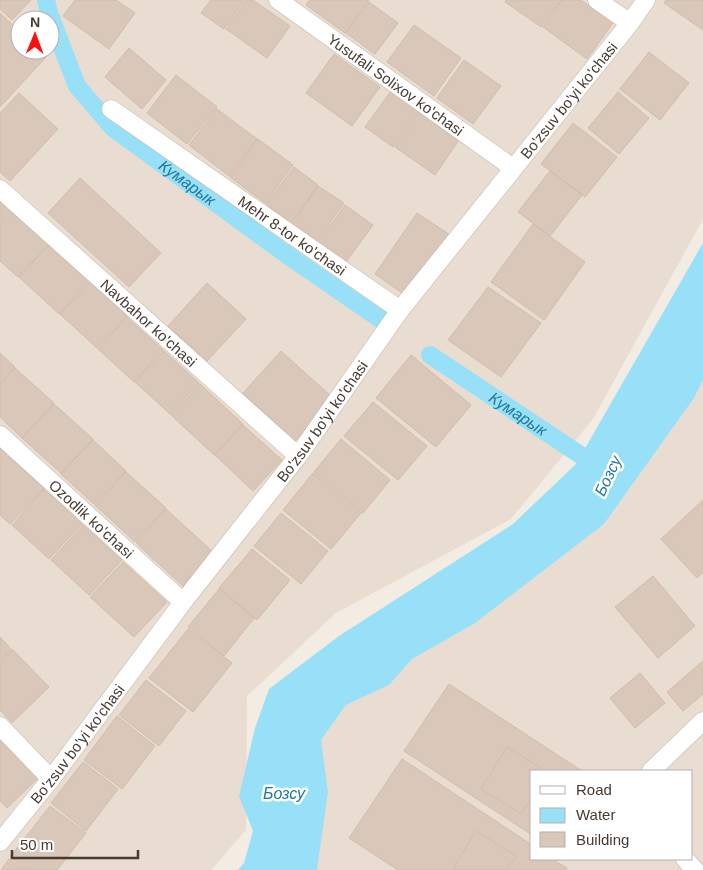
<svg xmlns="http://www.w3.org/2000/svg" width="703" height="870" font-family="Arial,sans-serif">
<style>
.residential{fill:#e8ddd0;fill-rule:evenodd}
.water{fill:#97e0f8}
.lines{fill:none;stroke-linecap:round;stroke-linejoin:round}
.canal{stroke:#97e0f8;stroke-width:18}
.building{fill:#d9c8ba;stroke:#d2bca9}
.minor-casing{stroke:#c3b5a7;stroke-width:19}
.minor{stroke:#fff;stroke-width:18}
.labels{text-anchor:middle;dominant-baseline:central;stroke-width:5;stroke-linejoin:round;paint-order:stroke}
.street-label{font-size:15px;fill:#463b32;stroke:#fff}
.water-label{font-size:16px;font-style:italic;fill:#1e799a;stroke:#fff}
</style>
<rect width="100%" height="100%" fill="#f3ece3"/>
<path class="residential" d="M0 0H703V219L593 419 511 519 336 613 247 696 246 830 211 870H0ZM20 20H50V50H20Z
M703 380V870H314L321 740 346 705 389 685 412 659 604 524 694 398ZM532 771H692V859H532Z"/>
<path class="water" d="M703 243V380L694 398 604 524 475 623 412 659 389 685 346 705 321 740 328 792 317 870H238L244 863 253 831 239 796 255 728 269 689 339 636 513 524 576 464Z"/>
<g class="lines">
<g class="canal">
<path id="s1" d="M46 0 49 13 77 86 113 128 283 252 383 321"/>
<path id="s2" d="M430 355 600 468"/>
</g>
</g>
<path class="building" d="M0 0H31L12 20 0 9Z
M75 0H116L135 13 109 49 63 16Z
M211 0H244L224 29 201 13Z
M246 0H253L290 26 267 58 226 29Z
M309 0H369L345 33 306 5Z
M506 0H561L541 27 505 2Z
M562 0H581L613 23 587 59 543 27Z
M666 0H703V30L664 3Z
M369 2 398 23 375 54 346 33Z
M0 13 20 32V50H40L47 56 0 107Z
M414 25 461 58 434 96 387 62Z
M129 48 166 80 142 109 105 77Z
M649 52 689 83 660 120 620 89Z
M334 54 380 87 352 126 306 93Z
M464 60 501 86 473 124 437 98Z
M176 75 217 107 187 144 147 113Z
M391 91 419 111 393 147 365 127Z
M618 92 649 118 619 154 588 128Z
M19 93 58 129 10 181 0 172V113Z
M217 109 257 139 229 176 189 145Z
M420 112 459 140 435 175 395 147Z
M573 123 617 157 585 197 541 164Z
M258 139 293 165 265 203 230 177Z
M294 167 318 185 291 223 266 204Z
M550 171 582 195 550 236 518 212Z
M80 178 161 253 129 287 48 213Z
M318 186 344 203 317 241 292 224Z
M0 199 12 210 0 223Z
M345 205 373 225 346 262 318 242Z
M13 211 49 244 18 277 0 261V225Z
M417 213 450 235 408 297 375 274Z
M533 224 585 262 544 320 491 282Z
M49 245 89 281 59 314 19 277Z
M90 282 127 316 97 348 60 314Z
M207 283 246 319 207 361 168 326Z
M488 287 541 323 501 377 448 340Z
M127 317 163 350 134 382 98 349Z
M164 351 199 383 170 414 135 382Z
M281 351 334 399 295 441 243 393Z
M0 353 15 367 0 383Z
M411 355 471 405 436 447 376 398Z
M15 368 54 403 22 438 0 417V384Z
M200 384 243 424 214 455 171 415Z
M373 402 427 446 398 480 344 436Z
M54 404 93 439 61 473 22 438Z
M243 425 282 460 253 491 215 455Z
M341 439 390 480 363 513 314 472Z
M93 440 126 471 94 504 61 474Z
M0 448 7 455 0 463Z
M8 456 44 488 10 524 0 515V465Z
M126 472 166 508 135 542 95 505Z
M313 473 361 513 331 549 283 510Z
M44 489 82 524 49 559 12 525Z
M703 500V572L697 578 661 539Z
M166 509 214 553 183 586 136 543Z
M281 513 328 551 301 584 254 546Z
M83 525 122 560 89 595 51 560Z
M252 549 290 580 257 620 219 588Z
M123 562 167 602 134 637 90 597Z
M653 576 695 626 658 658 615 607Z
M219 589 254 618 224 656 188 627Z
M188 629 232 663 193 712 149 678Z
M0 637 12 650 0 660Z
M13 650 49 687 12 723 0 710V662Z
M703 661V694L683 711 667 692Z
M640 673 665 703 635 728 610 698Z
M146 680 186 711 159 746 119 715Z
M449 684 582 771H532V835L404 751Z
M117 716 155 746 122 789 84 760Z
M0 740 38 778 7 808 0 801Z
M507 747 546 771H532V797L521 814 481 789Z
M402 759 532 845V859H552L567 868 566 870H398L349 838Z
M83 762 118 789 86 831 51 803Z
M50 806 86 833 57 870H27L10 857Z
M476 831 516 856 507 870H452Z
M9 859 25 870H1Z"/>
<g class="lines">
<g class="minor-casing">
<g id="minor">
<path id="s3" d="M278 0 513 168"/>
<path d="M597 0 630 23"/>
<path id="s4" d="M111 109 400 310"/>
<path id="s5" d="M0 189 298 456"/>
<path id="s6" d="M0 435 183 602"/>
<path d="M0 726 51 779"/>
<path d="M651 771 703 721"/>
<path id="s7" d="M0 842 51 779 183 602 298 456 400 310 630 23 646 0"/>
<path d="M685 859 695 870"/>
</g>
</g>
<use href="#minor" class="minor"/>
</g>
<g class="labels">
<g class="street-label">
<text stroke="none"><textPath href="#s3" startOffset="145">Yusufali Solixov ko'chasi</textPath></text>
<text stroke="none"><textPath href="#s7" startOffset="935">Bo'zsuv bo'yi ko'chasi</textPath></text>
<text stroke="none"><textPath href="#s4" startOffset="221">Mehr 8-tor ko'chasi</textPath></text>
<text stroke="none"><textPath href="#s5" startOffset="200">Navbahor ko'chasi</textPath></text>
<text stroke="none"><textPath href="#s7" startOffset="530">Bo'zsuv bo'yi ko'chasi</textPath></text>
<text stroke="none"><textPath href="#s6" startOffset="124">Ozodlik ko'chasi</textPath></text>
<text stroke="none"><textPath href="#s7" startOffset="125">Bo'zsuv bo'yi ko'chasi</textPath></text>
</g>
<g class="water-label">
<text stroke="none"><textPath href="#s1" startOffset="239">Кумарык</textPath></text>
<text stroke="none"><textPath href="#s2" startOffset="106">Кумарык</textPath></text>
<text transform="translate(608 476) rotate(-65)">Бозсу</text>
<text x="284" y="793">Бозсу</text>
</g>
</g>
<rect x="530" y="770" width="162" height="90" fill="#ffffff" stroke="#b5b1ad"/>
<rect x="540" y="786" width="25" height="8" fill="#ffffff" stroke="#b5b1ad"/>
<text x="576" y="795" font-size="15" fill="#463b32">Road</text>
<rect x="540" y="808" width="25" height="15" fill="#97e0f8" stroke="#b5b1ad"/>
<text x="576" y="820" font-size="15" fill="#463b32">Water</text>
<rect x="540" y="832" width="25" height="15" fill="#d9c8ba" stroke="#b5b1ad"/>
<text x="576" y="845" font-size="15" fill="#463b32">Building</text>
<g transform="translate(35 35) rotate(1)"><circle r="24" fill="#ffffff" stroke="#b5b1ad"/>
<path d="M0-4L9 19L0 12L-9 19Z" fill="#ff0e10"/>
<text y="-8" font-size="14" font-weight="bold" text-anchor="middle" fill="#463b32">N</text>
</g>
<path d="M12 850v8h126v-8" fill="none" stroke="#463b32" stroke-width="2.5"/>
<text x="20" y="850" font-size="15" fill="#463b32" stroke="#ffffff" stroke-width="4" paint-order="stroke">50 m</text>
</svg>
